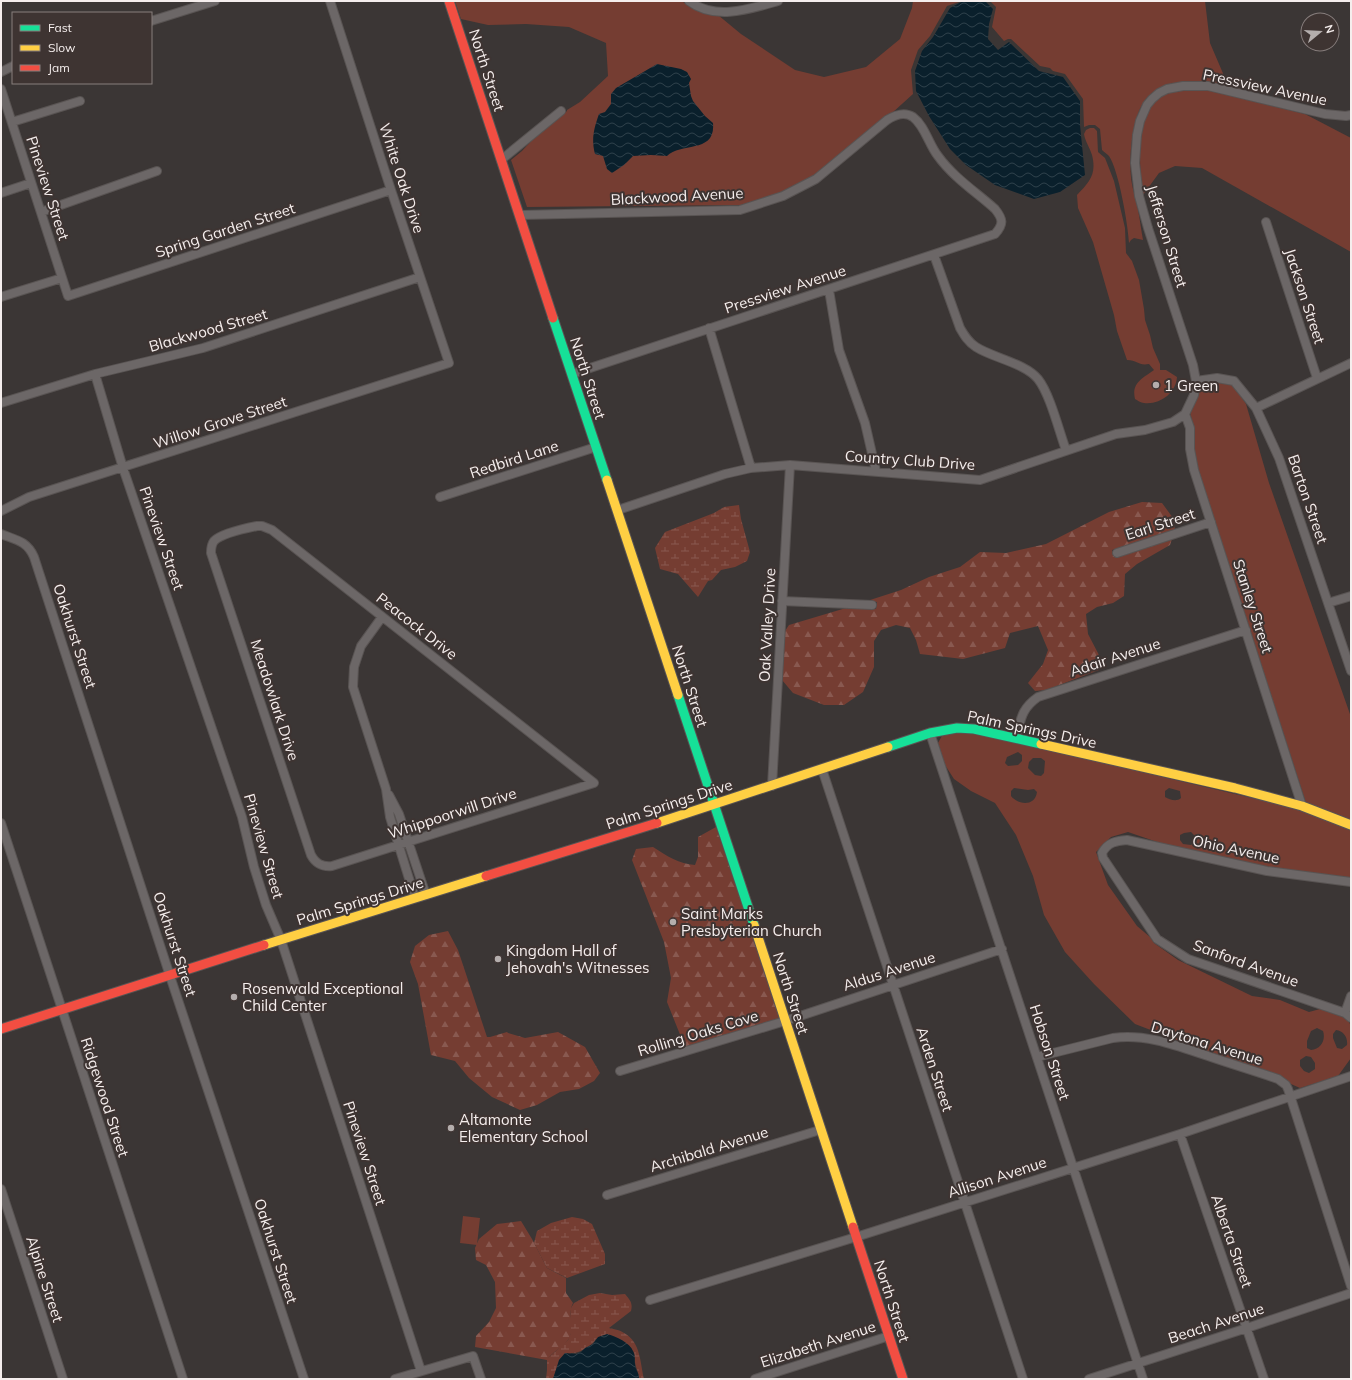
<svg xmlns="http://www.w3.org/2000/svg" width="1352" height="1380" font-family="Mulish,sans-serif">
<style>
.green{fill:#753d32;fill-rule:evenodd}
.forest{fill:url(#forest-firs)}
.wetland{fill:url(#wetland-marsh)}
.water{fill:url(#water-waves)}
.lines{fill:none;stroke-linecap:round;stroke-linejoin:round}
.street-casing{stroke:#595453;stroke-width:10}
.fast-casing{stroke:#595453;stroke-width:11}
.slow-casing{stroke:#595453;stroke-width:11}
.jam-casing{stroke:#595453;stroke-width:11}
.street{stroke:#6c6767;stroke-width:8}
.fast{stroke:#16e098;stroke-width:9}
.slow{stroke:#ffcf43;stroke-width:9}
.jam{stroke:#f24e42;stroke-width:9}
.poi-dot{fill:#b4aead;stroke:#3e3432;stroke-width:1.5}
.labels{text-anchor:middle;dominant-baseline:central;stroke-width:4;stroke-linejoin:round;paint-order:stroke}
.street-label{font-size:15px;fill:#f5eeed;stroke:#3e3432}
.poi-label{font-size:15px;fill:#f5eeed;stroke:#3e3432;text-anchor:start}
</style>
<defs>
<pattern id="forest-firs" width="22" height="20" patternUnits="userSpaceOnUse"><rect width="22" height="20" fill="#753d32"/><path d="M5 1l3.5 6h-7zM16 11l3.5 6h-7z" fill="#895950"/></pattern>
<pattern id="wetland-marsh" width="20" height="14" patternUnits="userSpaceOnUse"><rect width="20" height="14" fill="#753d32"/><path d="M1 5h8M5 5V1M11 12h8M15 12V8" fill="none" stroke="#895950"/></pattern>
<pattern id="water-waves" width="16" height="10" patternUnits="userSpaceOnUse"><rect width="16" height="10" fill="#0a202c"/><path d="M0 5q4-4 8 0t8 0" fill="none" stroke="#2e414b"/></pattern>
</defs>
<rect width="100%" height="100%" fill="#3b3635"/>
<path class="green" d="M455 1H682L690 7 702 12 718 15 741 34 795 70 824 77 866 67 900 39 912 8 913 1H962L947 6 930 36 918 50 911 70 913 94 892 113 813 176 783 192 741 205 527 207 511 160 522 151 534 138 567 111V110L580 102 608 76 606 43 569 27 526 24 488 25 461 19Z
M990 1H1205L1210 43 1228 85 1250 92C1237 89 1223 84 1209 82 1190 80 1166 82 1151 94 1132 108 1129 155 1131 177 1132 189 1136 198 1138 210 1140 219 1141 230 1143 240L1134 238 1131 240 1129 243C1128 225 1119 171 1109 156 1107 154 1104 152 1102 150L1100 129 1095 125H1089L1084 127 1083 99 1065 74 1053 71 1050 68 1040 66 1011 39H1008L1004 41 992 27 996 7Z
M1184 90H1207L1305 114 1351 138V252L1202 168 1175 166 1159 173 1143 195C1139 170 1136 121 1155 101 1163 93 1173 92 1184 90Z
M1090 128H1094L1097 131 1098 152 1105 158 1114 181 1125 228 1126 253 1132 261 1139 280 1144 309 1145 320 1150 335 1153 348 1160 364V370H1166L1177 377C1176 393 1160 405 1144 403 1141 403 1137 400 1135 399 1131 383 1143 378 1154 370L1149 364C1138 366 1138 360 1127 360L1117 331 1114 315 1093 242 1078 208 1077 195C1089 182 1097 175 1092 155 1090 148 1085 141 1084 134L1086 130Z
M1217 382 1232 384 1246 404 1269 483 1351 717V821L1306 803 1198 469 1194 448V427L1190 413 1198 396 1200 385Z
M963 731 1015 742 1299 809 1351 830V878L1268 867 1163 844 1128 832 1111 837 1096 852 1108 885 1137 926 1150 937 1154 943 1178 960 1252 996 1280 1000 1309 1012 1320 1009 1343 1017 1349 1022 1351 1026V1058L1338 1076 1300 1088 1291 1084 1280 1075 1195 1047 1135 1024 1094 984 1065 952 1044 915 1033 876 1016 835 995 803 971 791 954 779 945 765 938 743 943 734ZM1018 752 1022 755V761L1018 765 1008 766 1005 763 1007 757ZM1033 758H1041L1045 761 1044 773 1041 776 1035 775 1028 768 1029 762ZM1014 788 1028 790 1034 789 1037 792C1035 807 1018 805 1011 796V791ZM1169 788 1180 791 1181 798C1177 802 1170 800 1165 797V791ZM1191 832 1196 837V840L1191 845 1183 844 1180 840V835L1184 833ZM1317 1028 1323 1031C1326 1040 1321 1049 1311 1050L1307 1048V1041L1311 1031ZM1336 1030C1344 1031 1348 1038 1347 1045L1342 1049 1337 1048 1333 1038V1034ZM1306 1056 1311 1057 1315 1063V1069L1309 1073 1304 1071 1300 1066V1060Z
M463 1216 480 1218 477 1245 460 1243Z"/>
<path class="forest" d="M1142 502 1162 503 1173 518 1175 530 1112 550 1115 557 1172 539 1170 545 1137 564 1125 574 1124 596 1113 603 1097 607 1086 614 1088 634 1100 657 1099 670 1046 690 1035 691 1028 683 1043 664 1048 650 1038 626 1010 633 1005 648 963 659 920 654 916 640 910 628 896 625 881 630 874 641V667L863 692 844 705H824L793 693 782 680 785 631 789 625 846 608 876 609 877 602 867 601 901 590 929 577 960 567 980 552 1006 553 1046 544 1109 512Z
M716 827 780 1018 685 1047 667 1002 671 978 664 942 632 860 636 849 653 847C667 856 679 864 695 865L698 857V837Z
M448 931 458 950 487 1037H490L507 1032 508 1033 525 1038 558 1032 585 1047 600 1073 594 1081 579 1089 560 1092 537 1105 520 1110 492 1097 469 1078 455 1061 431 1055 418 984 410 962 415 946 429 935Z
M521 1221 532 1239 547 1268 566 1278V1293L573 1303C567 1314 576 1330 568 1340 562 1348 552 1352 547 1360L475 1347 476 1336 489 1322 496 1308 495 1282 486 1265 476 1260 475 1248 479 1239 497 1224Z"/>
<path class="wetland" d="M739 505 741 519 750 552 747 561 735 567 721 570 712 580 708 581 698 597 678 574 660 569 655 548 665 532 714 513 724 507Z
M572 1217 583 1219 592 1224 605 1254V1264L567 1278 547 1268 534 1243 537 1231 551 1223Z
M600 1293 612 1295 625 1294C630 1300 633 1303 631 1311L609 1328C613 1329 620 1330 624 1333 641 1342 640 1363 644 1379H639C639 1371 634 1366 635 1358L596 1339C592 1346 579 1354 571 1353L556 1370 553 1379H546L547 1370V1359L568 1340 571 1333V1308L574 1303 589 1295Z"/>
<path class="water" d="M963 1H985L993 9 989 24 988 39 998 50 1009 42 1039 71 1063 77 1080 101V125L1085 175 1060 192 1034 199 995 185 966 165 950 149 929 116 916 91 915 71 922 51 933 37 950 8Z
M657 64 681 69 687 72 691 79 689 83 691 96 693 101 705 116 713 123C716 154 681 142 667 156L651 155 633 156 624 165 612 173 607 169 603 156 595 154C591 139 594 128 599 114L605 112 611 104V94L616 88Z
M607 1334C616 1336 630 1343 633 1351 636 1356 634 1360 635 1364 635 1370 639 1372 639 1379H553L559 1360 565 1353 576 1354 581 1352 585 1348 593 1344 598 1337Z"/>
<g class="lines">
<g class="street-casing">
<path id="street" d="M689 1C715 21 750 9 778 1
M151 21 215 1
M1 72 13 66
M1 89 68 296 391 190
M12 122 80 101
M501 160 561 111
M1 193 31 183
M41 212 157 171
M520 215 740 210 783 196 816 179 887 120C895 115 904 111 913 117 925 126 929 145 938 156 953 177 976 192 995 209 1003 219 1004 224 995 234L572 374
M1266 222 1317 378
M934 255 960 328C964 335 968 342 976 347 993 358 1025 363 1038 379 1050 394 1059 431 1066 450
M829 290 839 350 865 423 876 471
M1 297 62 278
M709 328 751 468
M95 374 123 468 242 817 254 867 266 905 281 940 421 1371
M1196 381 1217 378 1234 381 1256 408 1279 458 1351 671
M1 403 95 374 203 348 420 277
M1256 408 1351 363
M1185 414 1190 428V449L1194 470 1302 806
M440 497 596 447
M618 510 725 474 751 468 790 465 980 480 1116 434 1145 430 1173 422 1185 414 1194 395 1196 381 1193 365 1148 228 1139 196 1135 163 1137 135 1140 121 1147 105 1152 99 1159 93 1167 89 1183 86H1208L1325 114 1346 116 1351 115
M1 511 29 497 449 363 391 190 330 1
M257 526H262L272 530 594 783 332 866C322 867 316 864 311 855L211 553C211 549 211 545 214 541 222 533 247 528 257 526Z
M1 534C16 540 27 541 34 557L170 976 304 1379
M1117 553 1211 522
M782 601 872 605
M1328 603 1351 596
M382 617 361 646 354 667 353 687 386 789 390 817 415 898
M930 733 1073 1167 1143 1379
M1016 738C1021 719 1021 709 1038 697L1246 630
M822 769 1023 1379
M772 786 790 465
M389 795 399 814 426 895
M1 823 183 1379
M1351 882 1267 871 1127 840C1116 841 1108 842 1102 853L1103 858 1157 939 1188 959 1345 1013 1351 1018
M1345 1013 1351 996
M1037 1057 1113 1038C1145 1033 1178 1046 1208 1056 1231 1064 1255 1071 1278 1079L1286 1085 1288 1089 1351 1286
M620 1071 785 1021 1002 949
M1180 1134 1264 1379
M1 1189 63 1379
M607 1195 820 1130
M650 1300 856 1237 1180 1134 1351 1076
M395 1379 473 1356 481 1379
M755 1379 889 1336
M1089 1379 1247 1328 1351 1293"/>
</g>
<g class="fast-casing">
<path id="fast" d="M553 318 607 480
M678 695 754 925
M888 747 930 733 957 728 974 729 1041 744"/>
</g>
<g class="slow-casing">
<path id="slow" d="M607 480 678 695
M1041 744 1235 788 1302 806 1351 825
M657 823 888 747
M754 925 853 1227
M264 945 486 876"/>
</g>
<g class="jam-casing">
<path id="jam" d="M449 1 553 318
M486 876 657 823
M1 1029 264 945
M853 1227 903 1379"/>
</g>
<use href="#street" class="street"/>
<use href="#fast" class="fast"/>
<use href="#slow" class="slow"/>
<use href="#jam" class="jam"/>
</g>
<g class="poi-dot">
<circle cx="1156" cy="385" r="4"/>
<circle cx="673" cy="922" r="4"/>
<circle cx="498" cy="959" r="4"/>
<circle cx="234" cy="997" r="4"/>
<circle cx="451" cy="1128" r="4"/>
</g>
<g class="labels">
<g class="street-label">
<text transform="translate(487 70) rotate(72)">North Street</text>
<text transform="translate(1265 87) rotate(12)">Pressview Avenue</text>
<text transform="translate(402 178) rotate(72)">White Oak Drive</text>
<text transform="translate(48 188) rotate(72)">Pineview Street</text>
<text transform="translate(677 196) rotate(-3)">Blackwood Avenue</text>
<text transform="translate(225 230) rotate(-18)">Spring Garden Street</text>
<text transform="translate(1167 236) rotate(73)">Jefferson Street</text>
<text transform="translate(785 289) rotate(-18)">Pressview Avenue</text>
<text transform="translate(1305 296) rotate(72)">Jackson Street</text>
<text transform="translate(208 330) rotate(-16)">Blackwood Street</text>
<text transform="translate(588 378) rotate(72)">North Street</text>
<text transform="translate(220 422) rotate(-18)">Willow Grove Street</text>
<text transform="translate(514 459) rotate(-18)">Redbird Lane</text>
<text transform="translate(910 460) rotate(4)">Country Club Drive</text>
<text transform="translate(1308 499) rotate(71)">Barton Street</text>
<text transform="translate(1160 524) rotate(-18)">Earl Street</text>
<text transform="translate(162 538) rotate(71)">Pineview Street</text>
<text transform="translate(1253 606) rotate(72)">Stanley Street</text>
<text transform="translate(767 625) rotate(-87)">Oak Valley Drive</text>
<text transform="translate(417 626) rotate(38)">Peacock Drive</text>
<text transform="translate(75 636) rotate(72)">Oakhurst Street</text>
<text transform="translate(1115 657) rotate(-18)">Adair Avenue</text>
<text transform="translate(690 686) rotate(72)">North Street</text>
<text transform="translate(275 700) rotate(72)">Meadowlark Drive</text>
<text transform="translate(1032 729) rotate(12)">Palm Springs Drive</text>
<text transform="translate(669 804) rotate(-18)">Palm Springs Drive</text>
<text transform="translate(452 813) rotate(-18)">Whippoorwill Drive</text>
<text transform="translate(264 846) rotate(74)">Pineview Street</text>
<text transform="translate(1236 849) rotate(12)">Ohio Avenue</text>
<text transform="translate(360 901) rotate(-17)">Palm Springs Drive</text>
<text transform="translate(175 944) rotate(72)">Oakhurst Street</text>
<text transform="translate(1246 963) rotate(20)">Sanford Avenue</text>
<text transform="translate(889 971) rotate(-18)">Aldus Avenue</text>
<text transform="translate(791 993) rotate(72)">North Street</text>
<text transform="translate(698 1033) rotate(-17)">Rolling Oaks Cove</text>
<text transform="translate(1207 1043) rotate(17)">Daytona Avenue</text>
<text transform="translate(1050 1052) rotate(72)">Hobson Street</text>
<text transform="translate(935 1069) rotate(72)">Arden Street</text>
<text transform="translate(105 1097) rotate(72)">Ridgewood Street</text>
<text transform="translate(709 1149) rotate(-17)">Archibald Avenue</text>
<text transform="translate(365 1153) rotate(72)">Pineview Street</text>
<text transform="translate(997 1177) rotate(-18)">Allison Avenue</text>
<text transform="translate(1232 1241) rotate(71)">Alberta Street</text>
<text transform="translate(276 1251) rotate(72)">Oakhurst Street</text>
<text transform="translate(45 1279) rotate(72)">Alpine Street</text>
<text transform="translate(892 1301) rotate(72)">North Street</text>
<text transform="translate(1216 1323) rotate(-18)">Beach Avenue</text>
<text transform="translate(818 1344) rotate(-18)">Elizabeth Avenue</text>
</g>
<g class="poi-label">
<text x="1164" y="385">1 Green</text>
<text x="681" y="913">Saint Marks<tspan x="681" dy="17">Presbyterian Church</tspan></text>
<text x="506" y="950">Kingdom Hall of<tspan x="506" dy="17">Jehovah's Witnesses</tspan></text>
<text x="242" y="988">Rosenwald Exceptional<tspan x="242" dy="17">Child Center</tspan></text>
<text x="459" y="1119">Altamonte<tspan x="459" dy="17">Elementary School</tspan></text>
</g>
</g>
<rect width="1352" height="1380" fill="none" stroke="#f5eeed" stroke-width="4"/>
<rect x="12" y="12" width="140" height="72" fill="#3e3432" stroke="#877e7d"/>
<rect x="20" y="25" width="20" height="6" fill="#16e098" stroke="#877e7d"/>
<text x="48" y="32" font-size="12" fill="#f5eeed">Fast</text>
<rect x="20" y="45" width="20" height="6" fill="#ffcf43" stroke="#877e7d"/>
<text x="48" y="52" font-size="12" fill="#f5eeed">Slow</text>
<rect x="20" y="65" width="20" height="6" fill="#f24e42" stroke="#877e7d"/>
<text x="48" y="72" font-size="12" fill="#f5eeed">Jam</text>
<g transform="translate(1320 32) rotate(72)"><circle r="19" fill="#3e3432" stroke="#877e7d"/>
<path d="M0-3L7 15L0 10L-7 15Z" fill="#b4aead"/>
<text y="-6" font-size="11" font-weight="bold" text-anchor="middle" fill="#f5eeed">N</text>
</g>
</svg>
